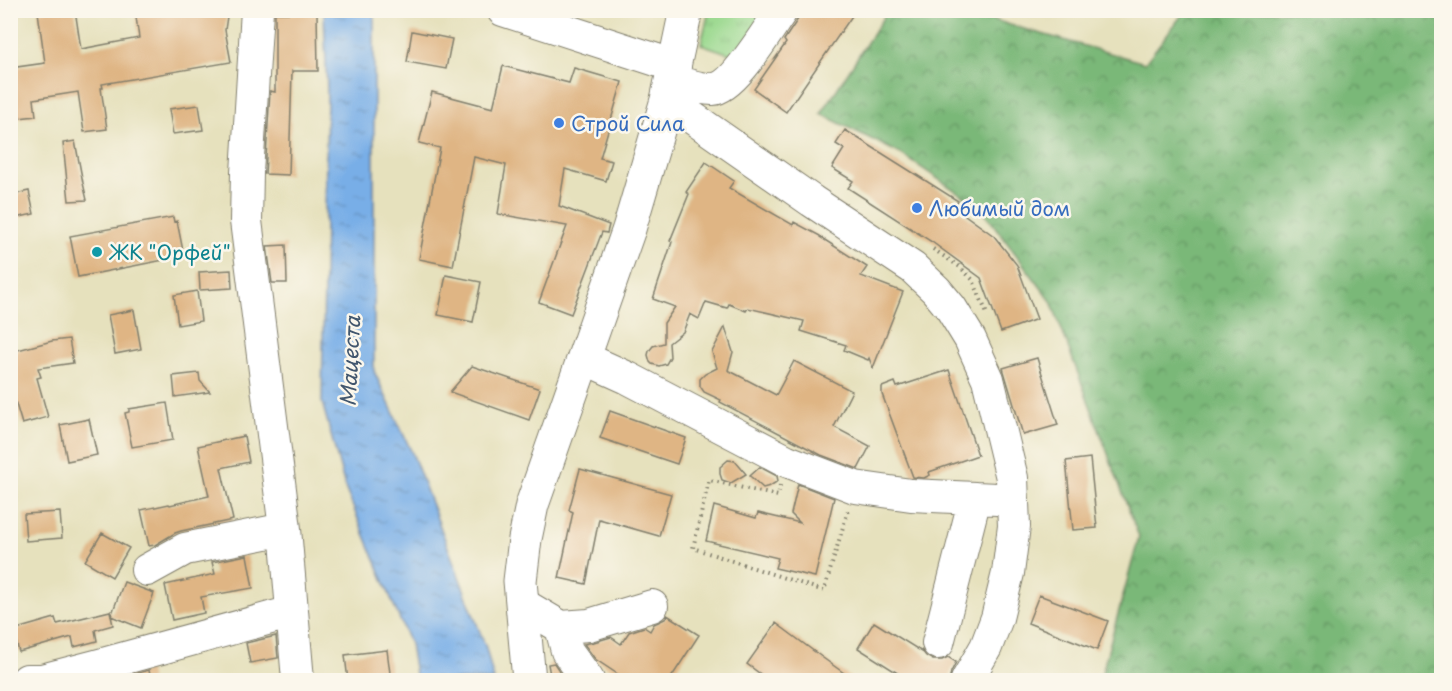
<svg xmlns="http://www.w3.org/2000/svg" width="1452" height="691" font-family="'Playpen Sans',sans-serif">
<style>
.grass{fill:url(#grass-tufts);stroke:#5a7a54;stroke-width:1.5}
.forest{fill:url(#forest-crowns);stroke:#4b6a4a;stroke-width:1.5}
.water{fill:url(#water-ripples);stroke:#4a6582;stroke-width:1.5}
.building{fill:#dfb584}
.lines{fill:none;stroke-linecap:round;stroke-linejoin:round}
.minor-casing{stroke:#817e6c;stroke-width:34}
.major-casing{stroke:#817e6c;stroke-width:35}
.path{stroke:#817e6c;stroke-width:4;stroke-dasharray:1.5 4.5;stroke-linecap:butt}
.minor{stroke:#fff;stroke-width:32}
.major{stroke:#fff;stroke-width:33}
.shop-dot{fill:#3f7fe0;stroke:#fbf7ec;stroke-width:2}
.culture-dot{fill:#0f9aa8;stroke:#fbf7ec;stroke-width:2}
.labels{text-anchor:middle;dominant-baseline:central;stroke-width:5;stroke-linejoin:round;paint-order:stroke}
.shop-label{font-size:20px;fill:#366cbe;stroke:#fbf7ec;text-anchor:start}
.culture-label{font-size:20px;fill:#0d838f;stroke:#fbf7ec;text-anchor:start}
.water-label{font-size:21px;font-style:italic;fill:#41566d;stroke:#fbf7ec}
</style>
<defs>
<pattern id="grass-tufts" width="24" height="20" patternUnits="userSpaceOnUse" patternTransform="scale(1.5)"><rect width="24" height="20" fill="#99d88d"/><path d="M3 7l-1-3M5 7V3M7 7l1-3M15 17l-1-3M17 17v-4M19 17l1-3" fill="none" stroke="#83b979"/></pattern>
<pattern id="forest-crowns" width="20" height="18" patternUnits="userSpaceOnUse" patternTransform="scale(1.5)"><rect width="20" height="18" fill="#7ab878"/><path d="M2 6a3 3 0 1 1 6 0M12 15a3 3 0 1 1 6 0" fill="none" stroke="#639562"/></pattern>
<pattern id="water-ripples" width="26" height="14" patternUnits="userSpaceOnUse" patternTransform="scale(1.5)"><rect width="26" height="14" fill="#78aee7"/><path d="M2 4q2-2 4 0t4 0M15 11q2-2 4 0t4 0" fill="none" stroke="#628dba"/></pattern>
</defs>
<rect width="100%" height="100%" fill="#fbf7ec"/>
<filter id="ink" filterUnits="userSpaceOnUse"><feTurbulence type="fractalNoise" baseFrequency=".0167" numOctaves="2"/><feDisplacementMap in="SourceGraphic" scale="12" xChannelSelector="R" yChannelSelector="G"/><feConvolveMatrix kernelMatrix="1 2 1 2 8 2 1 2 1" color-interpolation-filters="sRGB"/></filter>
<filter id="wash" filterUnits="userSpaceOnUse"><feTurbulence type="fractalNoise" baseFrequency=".008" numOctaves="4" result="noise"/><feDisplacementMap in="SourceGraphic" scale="24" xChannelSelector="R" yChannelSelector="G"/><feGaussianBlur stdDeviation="1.35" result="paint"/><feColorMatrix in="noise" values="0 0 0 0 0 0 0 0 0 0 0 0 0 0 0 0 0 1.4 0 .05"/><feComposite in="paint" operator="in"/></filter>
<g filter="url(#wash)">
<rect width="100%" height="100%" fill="#e6e1bd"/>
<path class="grass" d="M709 11H774L738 53 730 54 701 44Z"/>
<path class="forest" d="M888 10 968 11 1010 25 1145 63 1185 11H1441V680H1100L1139 537 1051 301 981 208 901 154 821 114Z"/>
<path class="water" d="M324 11H374V371L413 455 486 648 494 680H416L410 644 346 490 322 402 327 92Z"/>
<g id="blocks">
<path class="building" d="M46 10H75L81 49 139 38 135 10H228L225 30 231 62 102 84 103 88H101L107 129 84 132 78 92 34 99 36 116 10 119V68L45 63 38 12Z
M804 10H856L786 112 754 89 786 43 784 40Z
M275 13H317L318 71H292L289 175 265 174 270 91 275 92Z
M412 31 452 39 446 69 407 62Z
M503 66 569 83 574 68 622 82 600 158 612 161 606 181 565 169 559 206 609 225 607 233 602 232 571 314 539 302 567 226 498 214 506 165 474 157 453 266 419 259 440 148 419 143 432 92 493 108Z
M199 105 203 130 173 134 169 109Z
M845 130 958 201 954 207 994 236 1017 265 1037 319 1001 332 981 278 932 242 848 188 853 181 832 168 844 149 836 144Z
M75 141 83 183 87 200 69 201 63 143Z
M706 162 734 181 729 188 793 225 794 222 820 236V237L867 267 861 276 903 292 873 368 869 358 868 360 844 350 846 345 801 331 804 321 748 308 746 311 729 304 727 308 706 302 699 319 690 314 683 332 669 343 670 357 666 364 659 366 652 364 650 362 648 355 649 351 653 346 664 343V323L675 307 653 299 672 242 670 241 689 194 686 192Z
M29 191 34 214 10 219V195Z
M173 217 174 222 177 221 184 256 78 277 70 236Z
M286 245 287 283H272L267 246Z
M231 270 232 288 200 290 199 272Z
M446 275 481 282 473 322 438 315Z
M197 291 201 321 178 325 174 295Z
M134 310 141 349 115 354 108 315Z
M725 327 733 352 728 370 776 395 794 361 852 391 834 427 870 446 858 469 821 455 720 402 721 400 704 392 700 386V379L705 374 717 368 712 352Z
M69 339 73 363 38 368 41 377 37 378 48 417 22 424 10 384V352L52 341Z
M1037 358 1058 425 1023 435 1003 368Z
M472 366 540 389 529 420 450 392Z
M949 370 978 455 929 472 930 475 924 478 913 477 882 394V387L895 382 897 387Z
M199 373 200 381 210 392 175 397 173 376Z
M167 403 173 440 132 447 125 413 129 412V409Z
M610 411 686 438 677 464 600 438Z
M89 419 97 455 67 461 60 425Z
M244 436 249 462 221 468 233 520 181 531 175 533 155 545 149 546 141 510 169 504 170 505 209 496 198 446Z
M1090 458 1097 528 1073 530 1066 461Z
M728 460 735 461 746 474 731 483 722 480 720 474V467Z
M760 467 777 476 778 481 770 486 763 488 750 476Z
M580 469 671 494 659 536 599 519 586 584 559 578 573 512 569 510Z
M798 484 834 498 815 577 775 568 778 558 706 541 714 506 756 518 758 513 800 523 791 514Z
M60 512 62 538 26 541 24 514Z
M102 533 129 548 112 577 85 561Z
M247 555 253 588 201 597 204 613 172 620 165 585 215 574 212 562Z
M124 582 154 593 141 628 111 616 113 625 95 630 97 641 74 647 72 637 19 652 13 630 55 618 57 624 110 611 111 616Z
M1039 595 1108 621 1097 650 1028 623Z
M667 615 699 635 669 681H628L595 659 584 644 594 642 611 637 621 644 629 632 644 627 650 631 654 624 665 619Z
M874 622 922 652V651L926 656 933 660H942L948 657 956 662 951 672 949 681H910L858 648Z
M776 623 823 658 855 681H770L747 664Z
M276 636 278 658 250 663 246 643Z
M387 650 391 681H348L345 655Z
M554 663 566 681H551L548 664Z
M149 670 151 681H111Z"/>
</g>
</g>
<g filter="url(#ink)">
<use href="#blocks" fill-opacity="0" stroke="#817e6c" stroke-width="1.5"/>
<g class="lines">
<g class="minor-casing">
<path id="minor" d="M257 10 247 173 246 221 285 529 298 680
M503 10 675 66
M672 81C680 83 705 90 713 89 734 88 769 28 782 10
M667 100 812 201 913 268 936 290 951 308 970 339 988 379 1012 478 1014 526 1008 573 997 618 986 647 967 680
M584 358 628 378 787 461 855 487 911 495 975 498
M147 570 185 549 285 529
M522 604 561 627 567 651 588 680
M561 627 589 625 652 606
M938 643 975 498 997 499
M27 680H42L96 666 292 612"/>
</g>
<g class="major-casing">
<path id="major" d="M529 680 520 581 525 539 532 505 629 229 667 100 686 10"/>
</g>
<path class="path" d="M933 249 960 267 973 280 987 314
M780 485 778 496 709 480 693 548 824 591 848 510"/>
<use href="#minor" class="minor"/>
<use href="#major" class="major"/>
</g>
</g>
<g class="shop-dot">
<circle cx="559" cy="123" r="6"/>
<circle cx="917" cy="208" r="6"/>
</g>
<circle class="culture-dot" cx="97" cy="252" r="6"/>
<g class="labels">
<g class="shop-label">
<text x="571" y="123">Строй Сила</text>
<text x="929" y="208">Любимый дом</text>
</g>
<g class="culture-label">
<text x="109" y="252">ЖК "Орфей"</text>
</g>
<g class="water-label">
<text transform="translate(349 361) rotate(-87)">Мацеста</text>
</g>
</g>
<rect width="1452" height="691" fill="none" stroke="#fbf7ec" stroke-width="36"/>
</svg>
